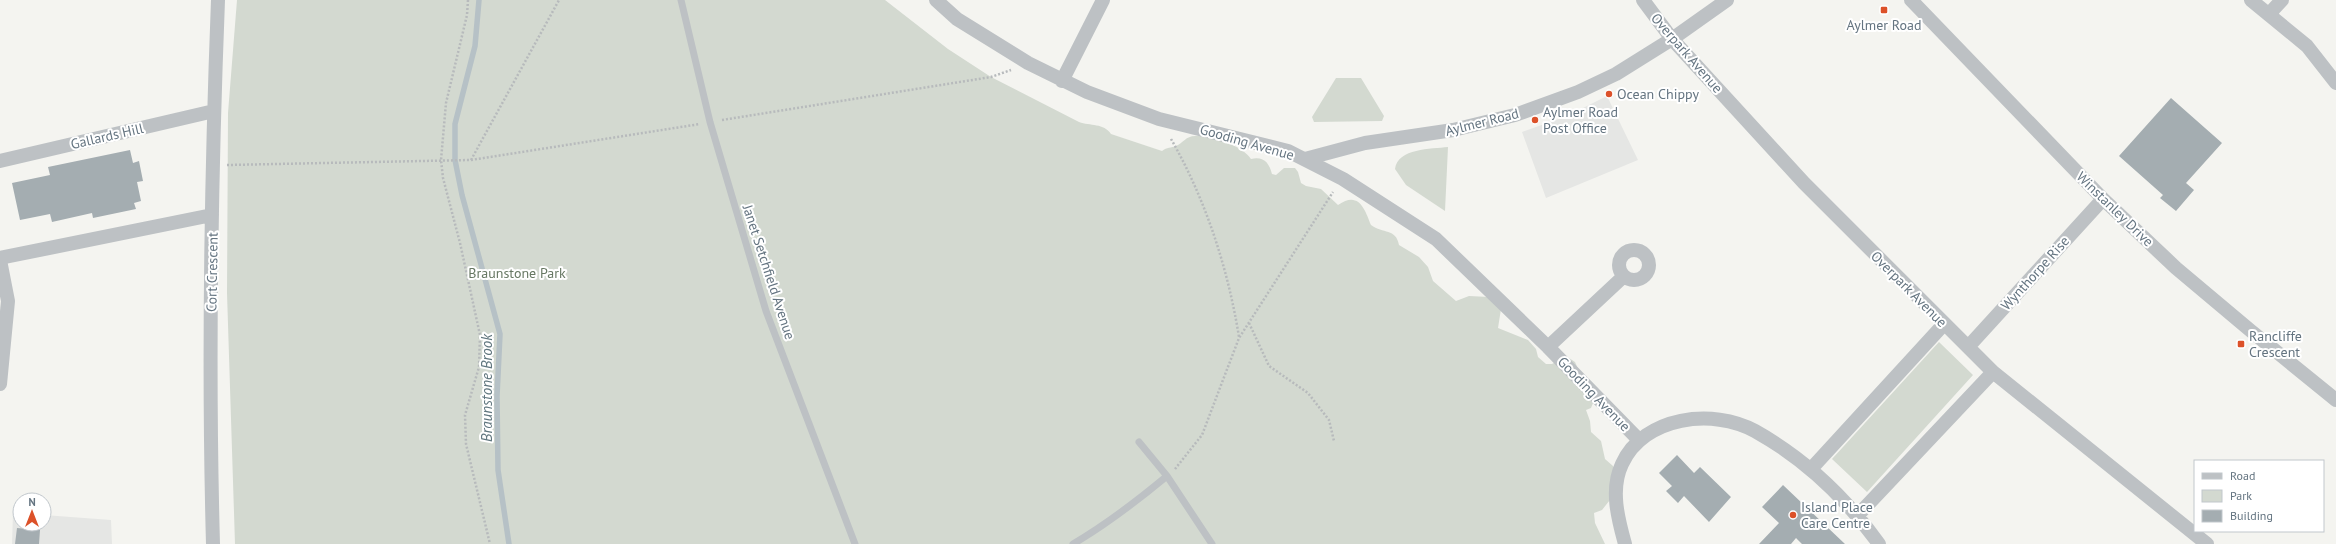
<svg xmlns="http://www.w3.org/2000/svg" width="2336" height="544" font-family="'PT Sans',sans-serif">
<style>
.built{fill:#e5e6e4}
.green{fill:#d3d9d0}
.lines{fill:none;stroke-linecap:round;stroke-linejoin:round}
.stream{stroke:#b6c1c6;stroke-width:5.5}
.building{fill:#a4adb1}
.path{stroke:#b7babc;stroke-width:2.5;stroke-dasharray:2 2;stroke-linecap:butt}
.service{stroke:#bdc1c4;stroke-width:7}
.minor{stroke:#bdc1c4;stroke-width:14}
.poi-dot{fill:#dc5129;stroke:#fff;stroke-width:1.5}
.labels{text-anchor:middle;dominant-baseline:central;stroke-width:4;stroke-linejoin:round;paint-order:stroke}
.poi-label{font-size:14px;fill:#647480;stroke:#fff;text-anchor:start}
.street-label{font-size:14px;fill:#647480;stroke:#fff}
.park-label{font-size:14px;fill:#677863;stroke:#fff}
.water-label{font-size:15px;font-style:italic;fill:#60767e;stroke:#fff}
</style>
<rect width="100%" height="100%" fill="#f4f4f0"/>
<path class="built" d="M1607 96 1638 160 1546 198 1522 132 1567 116Z
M13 513H20V524H44V515L111 520 112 544H12Z"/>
<path class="green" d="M237 0H885L948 49 991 77 1079 122C1090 126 1104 123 1111 134L1162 151C1167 147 1171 148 1176 146 1183 143 1186 136 1195 136 1211 135 1242 145 1251 159 1264 156 1269 163 1272 174L1276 175 1284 168H1295L1298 172 1301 183 1306 186 1321 189 1338 205C1359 190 1365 210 1371 225 1383 234 1396 228 1399 245L1419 257 1428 267 1433 281 1456 301 1469 296 1489 297 1501 309 1498 328 1528 340 1536 349 1538 357 1546 364H1552L1566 356 1575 362 1593 403 1591 408 1586 410 1590 421 1591 432 1601 441 1605 459 1613 466 1618 480 1617 491 1602 510 1594 513 1595 523 1605 544H235L227 293 228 113Z
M1336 78H1361L1384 116 1382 121 1314 122 1312 117Z
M1448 147 1445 211 1406 185 1395 169C1398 148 1431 149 1448 147Z
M1939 342 1973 375 1867 492 1832 459Z"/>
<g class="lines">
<path class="stream" d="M479 0 475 46 455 124V160L462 195 500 334 497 396 498 470 509 544"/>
</g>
<path class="building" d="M2171 98 2222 143 2186 183 2194 190 2176 211 2160 198 2163 195 2119 156Z
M130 150 133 163 139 161 143 181 137 182 141 201 134 203 136 209 93 218 92 213 52 222 50 214 20 220 12 183 50 175 48 167Z
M1677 455 1694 473 1700 467 1731 497 1709 522 1684 496 1678 503 1666 491 1672 486 1659 473Z
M1783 485 1845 544H1802L1796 538 1791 544H1759L1779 523 1762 507Z
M17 528 40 530 39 544H15Z"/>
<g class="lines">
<path class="path" d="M468 0 467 15 446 103 441 160 443 178 460 243 480 335 479 367 465 415 466 444 490 544
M722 120 991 77 1011 70
M1171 139C1206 200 1228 269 1239 337
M471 160 559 0
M227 165 471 160 700 124
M1249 323 1269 366 1308 393 1329 420 1334 441
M1175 469 1202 435 1239 338 1333 192"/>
<path class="service" d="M681 0 710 122 766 311 855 544
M1139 442 1167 476 1212 544
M1073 544C1107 524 1137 501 1167 476"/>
<path class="minor" d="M936 0 957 19 1028 63 1087 92 1159 119 1288 151 1343 179 1436 239 1548 347 1639 440
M1643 0 1672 39 1804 183 1993 372 2207 544
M1911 0 2103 199 2176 268 2251 331 2336 400
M2251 0 2307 46 2336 83
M2269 14 2282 0
M1062 81 1103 0
M1305 159 1365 143 1453 130 1515 115 1578 92 1616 74 1672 39 1727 0
M0 161 214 111
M1619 265a15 15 0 1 1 30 0a15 15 0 1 1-30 0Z
M0 258 212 215
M0 260 8 301 0 384
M1548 347 1624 276
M1968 347 2103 199
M1811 469 1944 324
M1858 515 1993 372
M213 544C208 363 211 181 218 0
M1625 544C1618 519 1610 489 1622 464 1644 416 1713 408 1755 431 1805 459 1846 498 1879 544"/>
</g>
<g class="poi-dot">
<rect x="1880" y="6" width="8" height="8" rx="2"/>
<circle cx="1609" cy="94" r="4"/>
<circle cx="1535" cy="120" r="4"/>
<rect x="2237" y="340" width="8" height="8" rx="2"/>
<circle cx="1793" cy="515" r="4"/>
</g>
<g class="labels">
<g class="poi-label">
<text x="1884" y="25" text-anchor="middle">Aylmer Road</text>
<text x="1617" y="94">Ocean Chippy</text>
<text x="1543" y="112">Aylmer Road<tspan x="1543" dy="16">Post Office</tspan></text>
<text x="2249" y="336">Rancliffe<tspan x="2249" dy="16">Crescent</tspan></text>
<text x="1801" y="507">Island Place<tspan x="1801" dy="16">Care Centre</tspan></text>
</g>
<g class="street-label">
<text transform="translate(1687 53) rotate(49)">Overpark Avenue</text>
<text transform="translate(1482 122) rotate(-14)">Aylmer Road</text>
<text transform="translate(107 136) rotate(-13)">Gallards Hill</text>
<text transform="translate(1247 142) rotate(16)">Gooding Avenue</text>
<text transform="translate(2115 209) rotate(44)">Winstanley Drive</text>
<text transform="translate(212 272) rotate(-89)">Cort Crescent</text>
<text transform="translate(769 272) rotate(72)">Janet Setchfield Avenue</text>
<text transform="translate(2035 273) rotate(-48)">Wynthorpe Rise</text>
<text transform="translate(1909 289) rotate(45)">Overpark Avenue</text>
<text transform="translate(1594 394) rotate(46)">Gooding Avenue</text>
</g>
<g class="park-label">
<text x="517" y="273">Braunstone Park</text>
</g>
<g class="water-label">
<text transform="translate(486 388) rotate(-90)">Braunstone Brook</text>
</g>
</g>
<rect x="2194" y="460" width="130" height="72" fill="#ffffff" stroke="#c1c7cc"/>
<rect x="2202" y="473" width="20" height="6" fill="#bdc1c4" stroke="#c1c7cc"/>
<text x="2230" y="480" font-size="12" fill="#647480">Road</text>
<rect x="2202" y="490" width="20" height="12" fill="#d3d9d0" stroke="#c1c7cc"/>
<text x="2230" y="500" font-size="12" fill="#647480">Park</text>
<rect x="2202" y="510" width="20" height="12" fill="#a4adb1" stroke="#c1c7cc"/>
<text x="2230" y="520" font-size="12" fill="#647480">Building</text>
<g transform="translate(32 512)"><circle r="19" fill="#ffffff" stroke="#c1c7cc"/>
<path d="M0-3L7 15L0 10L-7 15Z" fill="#dc5129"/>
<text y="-6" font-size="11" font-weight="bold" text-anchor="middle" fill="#647480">N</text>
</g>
</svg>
